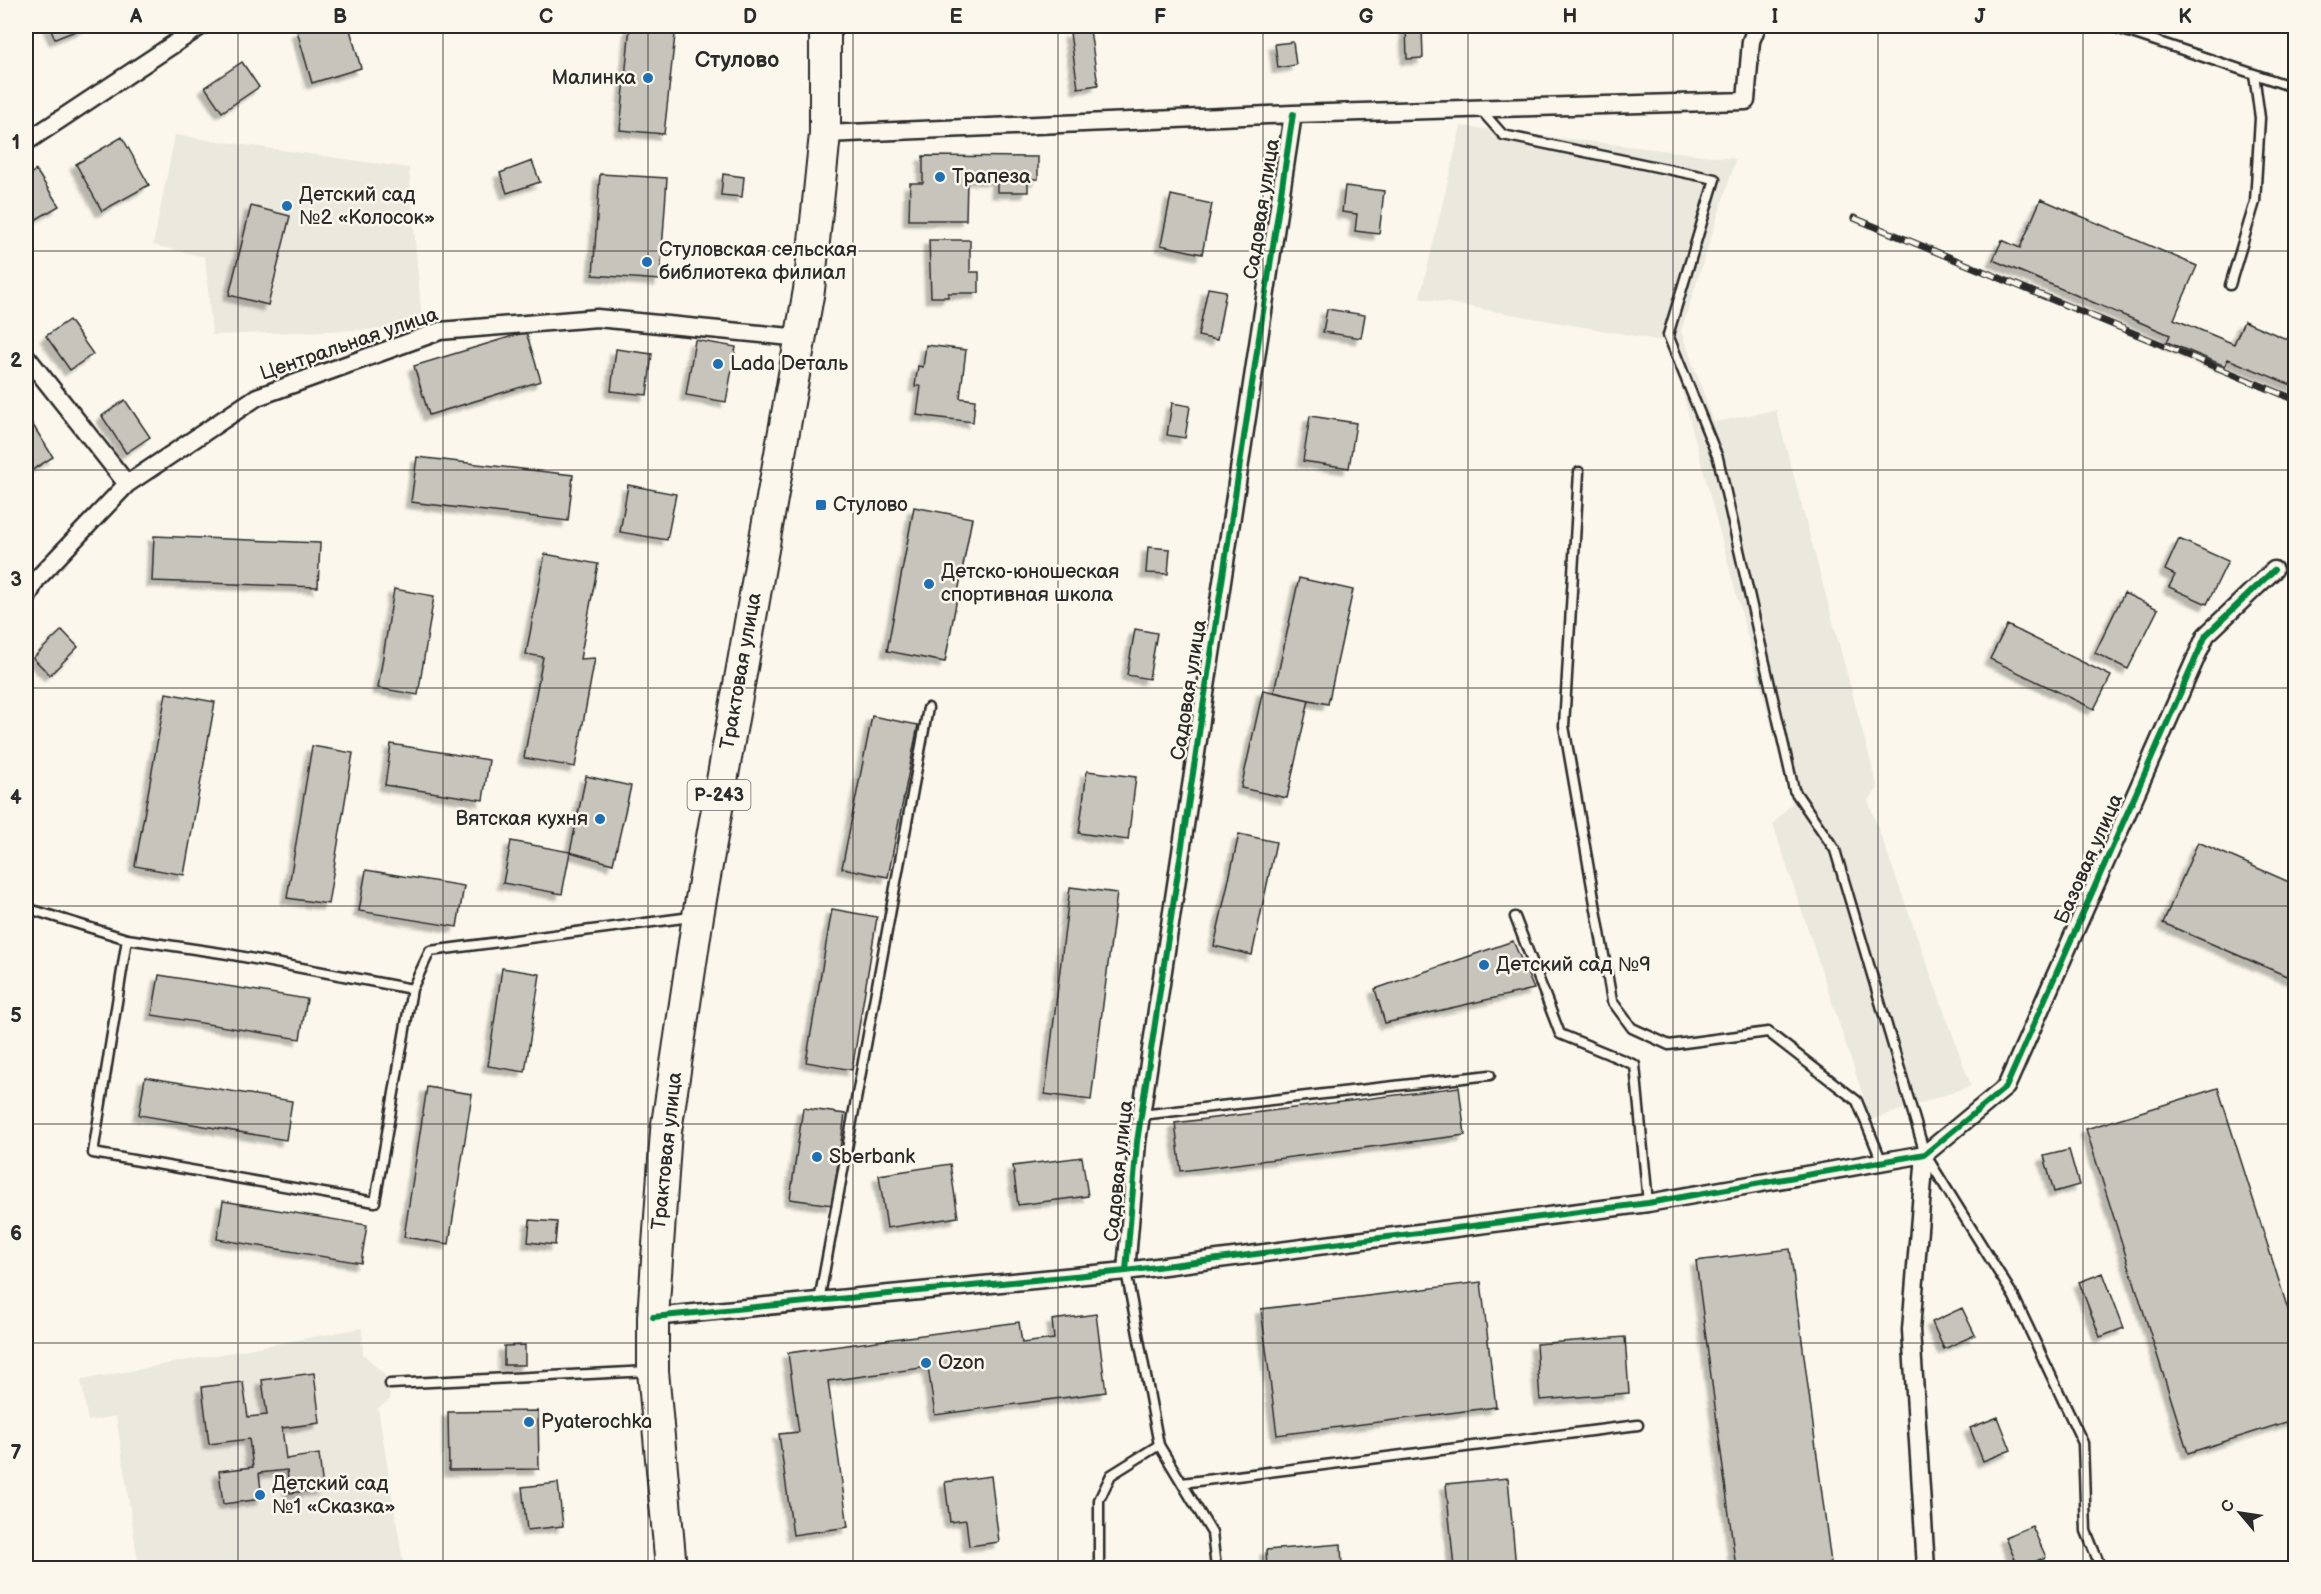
<svg xmlns="http://www.w3.org/2000/svg" width="2321" height="1594" font-family="'Balsamiq Sans',sans-serif">
<style>
.built{fill:#ebe8de}
.building{fill:#c7c4bc;stroke:#2b2b2b;stroke-width:1.5;filter:url(#shadow)}
.lines{fill:none;stroke-linecap:round;stroke-linejoin:round}
.lane-casing{stroke:#2b2b2b;stroke-width:13}
.street-casing{stroke:#2b2b2b;stroke-width:21}
.highway-casing{stroke:#2b2b2b;stroke-width:34}
.lane{stroke:#fbf7ec;stroke-width:8}
.street{stroke:#fbf7ec;stroke-width:16}
.highway{stroke:#fbf7ec;stroke-width:30}
.rail-casing{stroke:#2b2b2b;stroke-width:7}
.rail{stroke:#fbf7ec;stroke-width:4.5;stroke-dasharray:14;stroke-linecap:butt}
.cycleway-casing{stroke:#fbf7ec;stroke-width:10}
.cycleway{stroke:#00873e;stroke-width:6}
.grid{fill:none;stroke:#2b2b2b;stroke-width:1.5;stroke-opacity:0.55}
.poi-dot{fill:#1f6fb2;stroke:#fbf7ec;stroke-width:2}
.labels{text-anchor:middle;dominant-baseline:central;stroke-width:5;stroke-linejoin:round;paint-order:stroke}
.shield{fill:#fbf7ec;stroke:#696865;stroke-width:1.5}
.shield-label{font-size:18px;font-weight:bold;fill:#2b2b2b}
.poi-label{font-size:20px;fill:#2b2b2b;stroke:#fbf7ec;text-anchor:start}
.street-label{font-size:20px;fill:#2b2b2b;stroke:#fbf7ec}
.quarter-label{font-size:22px;font-weight:bold;fill:#2b2b2b;stroke:#fbf7ec}
.neatline{fill:none;stroke:#2b2b2b;stroke-width:2}
.grid-label{font-size:20px;text-anchor:middle;font-weight:bold;fill:#2b2b2b}
</style>
<defs>
<filter id="shadow"><feDropShadow dx="-5.5" dy="5.5" stdDeviation="1.5" flood-color="#0004"/></filter>
</defs>
<rect width="100%" height="100%" fill="#fbf7ec"/>
<filter id="ink" filterUnits="userSpaceOnUse"><feTurbulence type="fractalNoise" baseFrequency=".0167" numOctaves="2"/><feDisplacementMap in="SourceGraphic" scale="12" xChannelSelector="R" yChannelSelector="G"/><feConvolveMatrix kernelMatrix="1 2 1 2 8 2 1 2 1" color-interpolation-filters="sRGB"/></filter>
<g filter="url(#ink)">
<path class="built" d="M1461 126 1736 159 1681 331 1714 422 1776 410 1878 789 1868 800 1971 1086 1871 1120 1773 824 1792 803 1669 342 1420 298Z
M175 135 409 168 422 321 416 328 212 335 205 257 153 245Z
M362 1328 363 1354 388 1378 390 1400 378 1408 404 1568H139L116 1416 88 1421 81 1380Z"/>
<path class="building" d="M49 26H88L55 39Z
M316 26H349L361 68 312 83 297 31Z
M630 26H676L664 134 620 130Z
M1406 26H1422L1423 58 1407 59Z
M1090 30 1098 85 1078 88 1070 33Z
M1293 42 1296 65 1278 68 1275 44Z
M242 62 259 87 222 112 205 87Z
M122 137 149 185 102 211 76 164Z
M923 156 1038 157V179H1028V192H997V179H967L966 220H909L910 183H923Z
M532 161 540 182 507 193 500 173Z
M36 170 59 206 35 220 26 205V177Z
M600 174 667 178 660 280 593 275Z
M723 174 744 177 742 197 721 195Z
M1345 186 1384 191 1379 234 1355 231 1357 214 1342 212Z
M1171 195 1212 204 1202 254 1161 245Z
M2041 199 2197 266 2174 319 2234 344 2244 321 2296 343V387L2228 359 2225 366 2167 342 2170 335 1993 260 2002 240 2020 248Z
M251 206 290 216 268 305 229 295Z
M929 240H970V272H979V293H948V297H931Z
M1208 288 1226 291 1217 340 1198 336Z
M1327 309 1365 315 1361 338 1323 332Z
M69 320 93 354 70 370 46 336Z
M526 332 541 381 429 415 414 366Z
M695 340 736 347 726 402 686 395Z
M926 345 966 350 960 398 975 400 973 422 917 415 921 386H915L918 366 923 367Z
M616 349 652 354 647 395 611 391Z
M125 400 150 437 126 453 102 416Z
M1172 403 1190 406 1185 438 1167 435Z
M26 414 53 457 26 474Z
M1310 416 1356 423 1349 468 1303 461Z
M417 457 573 475 568 521 411 502Z
M628 485 676 494 667 540 620 532Z
M914 507 972 518 945 662 887 651Z
M154 536 320 543 318 587 152 581Z
M2179 539 2228 561 2207 604 2169 587 2175 575 2165 570Z
M1148 547 1170 549 1168 574 1146 573Z
M545 554 598 564 580 659 595 658 575 767 524 758 543 657 526 654Z
M1299 578 1353 590 1328 704 1274 692Z
M394 589 434 596 418 695 378 688Z
M2124 593 2158 609 2128 669 2095 653Z
M2007 625 2111 676 2094 709 1990 659Z
M1135 629 1157 633 1149 679 1127 675Z
M62 630 78 647 50 675 33 658Z
M1263 690 1309 700 1287 798 1241 788Z
M166 693 215 702 184 875 135 866Z
M872 716 918 725 888 877 842 868Z
M391 744 489 760 483 800 385 785Z
M312 746 353 753 328 904 287 898Z
M1087 771 1136 777 1128 840 1079 833Z
M586 776 631 786 613 864 570 852Z
M1239 834 1276 842 1252 955 1214 946Z
M511 841 570 852 562 894 503 883Z
M2198 842 2296 885V980L2163 923Z
M366 870 464 886 457 927 359 911Z
M1070 887 1117 893 1091 1100 1045 1094Z
M832 909 877 917 852 1070 806 1062Z
M1513 941 1534 989 1385 1023 1375 989Z
M502 968 540 974 525 1072 488 1066Z
M159 975 307 999 300 1039 152 1015Z
M145 1077 292 1101 286 1140 139 1115Z
M427 1087 472 1094 449 1244 404 1237Z
M1459 1087 1465 1135 1181 1171 1175 1123Z
M2218 1088 2296 1335V1419L2188 1453 2086 1129Z
M803 1108 845 1114 832 1205 790 1199Z
M2069 1150 2079 1185 2054 1192 2044 1156Z
M1082 1157 1088 1196 1018 1205 1013 1166Z
M950 1164 958 1217 887 1228 879 1175Z
M223 1201 367 1225 361 1263 217 1239Z
M530 1220 557 1222 555 1245 528 1242Z
M1790 1249 1831 1563 1793 1568H1736L1696 1261Z
M2103 1273 2124 1328 2100 1337 2079 1282Z
M1481 1282 1496 1407 1277 1435 1261 1309Z
M1962 1308 1975 1335 1944 1349 1932 1322Z
M1096 1314 1106 1392 935 1415 928 1367 828 1381 848 1527 793 1535 779 1434 799 1432 788 1353 1019 1322 1022 1343 1054 1339 1052 1320Z
M1625 1337 1629 1393 1540 1400 1536 1344Z
M525 1345V1365H504V1346Z
M314 1373 320 1423 282 1428 286 1459 319 1454 323 1489 290 1493 287 1470 259 1473 262 1499 223 1504 219 1471 253 1467 249 1439 209 1444 202 1387 243 1382 248 1417 267 1415 262 1380Z
M538 1411 539 1469 449 1470 448 1412Z
M1998 1417 2011 1450 1983 1461 1970 1428Z
M991 1476 999 1542 969 1546 966 1520 950 1522 945 1482Z
M1508 1478 1516 1568H1454L1446 1484Z
M558 1483 563 1526 527 1530 522 1487Z
M2032 1526 2046 1557 2019 1568 2005 1537Z
M1341 1544 1342 1568H1267L1266 1550Z"/>
<g class="lines">
<g class="lane-casing">
<path id="lane" d="M2111 26 2296 88
M1480 109 1503 135 1715 179 1668 335 1718 458 1794 790 1835 850 1925 1154 2014 1297 2083 1443 2086 1531 2101 1568
M2230 285 2255 202 2260 118 2254 74
M1579 472 1564 726 1612 1001 1632 1028 1669 1045 1768 1032 1857 1101 1882 1162
M26 908 127 939
M1515 917 1560 1034 1635 1065 1648 1203
M412 989 228 954 127 939 93 1153 375 1202 412 989 430 951 691 917
M1141 1115 1490 1075
M819 1301 928 708
M390 1384 649 1371
M1159 1445 1212 1533 1216 1568
M1182 1483 1638 1425
M1097 1568 1099 1561V1500L1111 1475 1159 1445 1126 1271"/>
</g>
<g class="street-casing">
<path id="street" d="M825 134 1293 114 1746 101 1751 41 1757 26
M26 142 201 26
M26 356 127 484
M26 600 36 580 127 484 257 397 440 331 597 318 801 338
M1925 1154 1911 1330 1926 1568
M1126 1271 1137 1142 1293 114
M653 1317 1126 1271 1648 1203 1925 1154 2006 1087 2206 635 2274 570"/>
</g>
<g class="highway-casing">
<path id="highway" d="M671 1568 653 1371V1317L666 1131 698 916 809 290 825 134V26"/>
</g>
<use href="#lane" class="lane"/>
<use href="#street" class="street"/>
<use href="#highway" class="highway"/>
<g class="rail-casing">
<path id="rail" d="M1854 218 2296 400"/>
</g>
<use href="#rail" class="rail"/>
<g class="cycleway-casing">
<path id="cycleway" d="M1126 1271 1137 1142 1293 114
M653 1317 1126 1271 1648 1203 1925 1154 2006 1087 2206 635 2274 570"/>
</g>
<use href="#cycleway" class="cycleway"/>
</g>
</g>
<path class="grid" d="M238 26V1568M443 26V1568M648 26V1568M853 26V1568M1058 26V1568M1263 26V1568M1468 26V1568M1673 26V1568M1878 26V1568M2083 26V1568M26 251H2296M26 470H2296M26 688H2296M26 906H2296M26 1124H2296M26 1343H2296"/>
<g class="poi-dot">
<circle cx="648" cy="78" r="6"/>
<circle cx="940" cy="177" r="6"/>
<circle cx="287" cy="206" r="6"/>
<circle cx="647" cy="262" r="6"/>
<circle cx="718" cy="364" r="6"/>
<rect x="815" y="499" width="12" height="12" rx="3"/>
<circle cx="929" cy="584" r="6"/>
<circle cx="600" cy="819" r="6"/>
<circle cx="1484" cy="965" r="6"/>
<circle cx="817" cy="1157" r="6"/>
<circle cx="926" cy="1363" r="6"/>
<circle cx="529" cy="1422" r="6"/>
<circle cx="260" cy="1495" r="6"/>
</g>
<g class="labels">
<rect class="shield" x="687.5" y="780" width="63" height="30" rx="4.5"/>
<g class="shield-label">
<text x="719" y="795">Р-243</text>
</g>
<g class="poi-label">
<text x="636" y="78" text-anchor="end">Малинка</text>
<text x="952" y="177">Трапеза</text>
<text x="299" y="195">Детский сад<tspan x="299" dy="23">№2 «Колосок»</tspan></text>
<text x="659" y="250">Стуловская сельская<tspan x="659" dy="23">библиотека филиал</tspan></text>
<text x="730" y="364">Lada Dеталь</text>
<text x="833" y="505">Стулово</text>
<text x="941" y="572">Детско-юношеская<tspan x="941" dy="23">спортивная школа</tspan></text>
<text x="588" y="819" text-anchor="end">Вятская кухня</text>
<text x="1496" y="965">Детский сад №9</text>
<text x="829" y="1157">Sberbank</text>
<text x="938" y="1363">Ozon</text>
<text x="541" y="1422">Pyaterochka</text>
<text x="272" y="1484">Детский сад<tspan x="272" dy="23">№1 «Сказка»</tspan></text>
</g>
<g class="street-label">
<text transform="translate(1262 209) rotate(-81)">Садовая улица</text>
<text transform="translate(349 344) rotate(-19)">Центральная улица</text>
<text transform="translate(741 671) rotate(-80)">Трактовая улица</text>
<text transform="translate(1189 690) rotate(-81)">Садовая улица</text>
<text transform="translate(2089 859) rotate(-66)">Базовая улица</text>
<text transform="translate(667 1151) rotate(-84)">Трактовая улица</text>
<text transform="translate(1119 1171) rotate(-84)">Садовая улица</text>
</g>
<g class="quarter-label">
<text x="737" y="60">Стулово</text>
</g>
</g>
<rect width="2321" height="1594" fill="none" stroke="#fbf7ec" stroke-width="66"/>
<g transform="translate(2240 1513) rotate(299)" stroke="#fbf7ec" stroke-width="4.5" paint-order="stroke">
<path d="M0-4.5L10 22L0 15L-10 22Z" fill="#2b2b2b"/>
<text y="-9" font-size="16" font-weight="bold" text-anchor="middle" fill="#2b2b2b">С</text>
</g>
<rect x="33" y="33" width="2255" height="1528" class="neatline"/>
<g class="grid-label">
<text x="136" y="23">A</text>
<text x="340" y="23">B</text>
<text x="546" y="23">C</text>
<text x="750" y="23">D</text>
<text x="956" y="23">E</text>
<text x="1160" y="23">F</text>
<text x="1366" y="23">G</text>
<text x="1570" y="23">H</text>
<text x="1775" y="23">I</text>
<text x="1980" y="23">J</text>
<text x="2185" y="23">K</text>
<text x="16" y="149">1</text>
<text x="16" y="367">2</text>
<text x="16" y="586">3</text>
<text x="16" y="804">4</text>
<text x="16" y="1022">5</text>
<text x="16" y="1240">6</text>
<text x="16" y="1459">7</text>
</g>
</svg>
